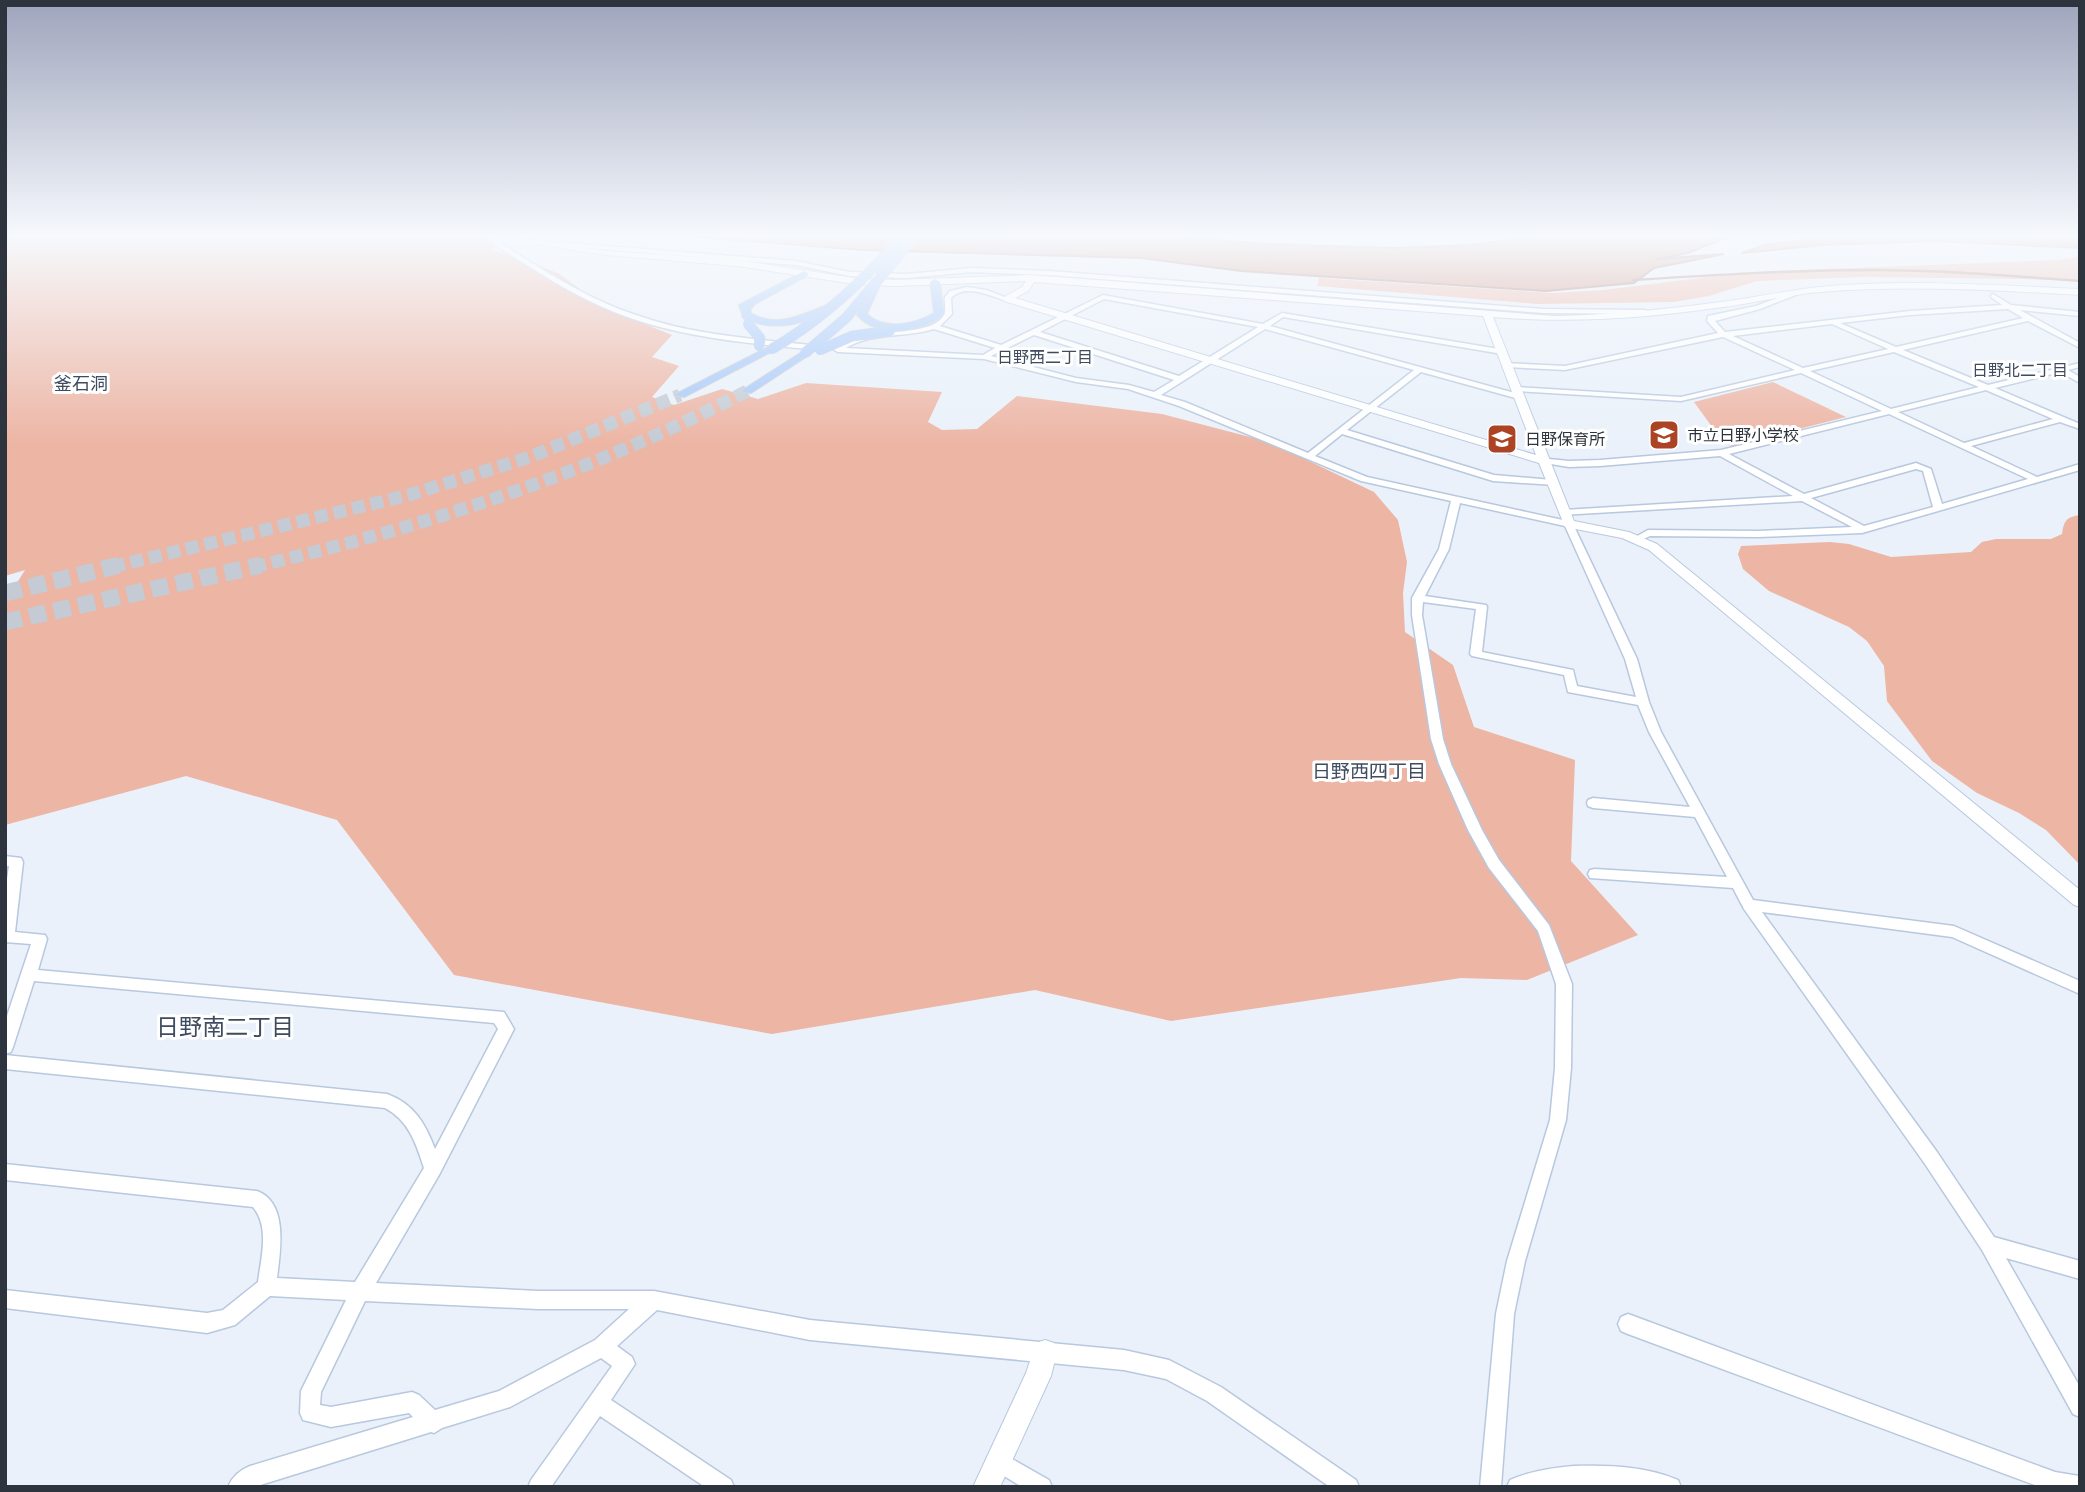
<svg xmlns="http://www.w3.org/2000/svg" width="2085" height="1492" font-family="'Fira Sans Condensed','Noto Sans JP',sans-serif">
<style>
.green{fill:#edb5a4}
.water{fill:#cf8d7a;stroke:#9f7268;stroke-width:2}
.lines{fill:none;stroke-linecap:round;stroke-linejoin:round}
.stream{stroke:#9f7268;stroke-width:2.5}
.primary-tunnel-far1{stroke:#c4cbd4;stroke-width:13;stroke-dasharray:13 6;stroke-linecap:butt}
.primary-tunnel{stroke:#c4cbd4;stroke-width:17;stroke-dasharray:17 8;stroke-linecap:butt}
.street-casing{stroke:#b8c8df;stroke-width:3}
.secondary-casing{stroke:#b8c8df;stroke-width:2}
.primary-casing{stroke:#cdced0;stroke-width:2}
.street{fill:#fff;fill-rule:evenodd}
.secondary{fill:#fff;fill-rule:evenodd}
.primary{fill:#a6c8f9;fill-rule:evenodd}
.primary-bridge-casing{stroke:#cdced0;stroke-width:11;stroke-linecap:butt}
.primary-bridge{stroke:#a6c8f9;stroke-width:10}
.labels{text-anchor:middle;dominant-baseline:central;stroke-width:6;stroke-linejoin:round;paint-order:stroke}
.far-neighbourhood-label{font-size:16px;fill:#3f4c60;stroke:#fff}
.far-poi-label{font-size:16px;fill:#2e343d;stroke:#fff;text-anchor:start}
.far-quarter-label{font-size:18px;fill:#3f4c60;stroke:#fff}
.neighbourhood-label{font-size:19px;fill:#3f4c60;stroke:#fff}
.near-neighbourhood-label{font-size:23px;fill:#3f4c60;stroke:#fff}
</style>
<rect width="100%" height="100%" fill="#eaf1fa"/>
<path class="green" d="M5 236H523L492 249 558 273 607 309 672 335 652 357 679 366 652 397 674 405 722 389 758 399 806 383 942 392 928 422 942 430 977 429 1017 396 1162 414 1269 442 1374 492 1398 520 1407 562 1403 593 1405 632 1453 665 1474 727 1575 760 1571 861 1638 935 1527 980 1461 978 1171 1021 1035 990 772 1034 454 975 337 820 186 776 5 825V602L25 570 5 576Z
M2080 256V280L1863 277 1757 281 1709 296 1674 302 1538 304 1317 286 1319 278 1552 293 1603 290 1716 276 1798 270 2058 260Z
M1773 382 1846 417 1732 446 1723 442 1694 402Z
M2080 515V865L2046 830 2019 813 1977 793 1932 761 1887 701 1884 666 1867 641 1849 627 1769 591 1743 569 1738 554 1741 546 1830 542 1849 544 1891 557 1971 552 1982 542 1996 539H2051L2062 534C2064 521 2066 517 2080 515Z"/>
<path class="water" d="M686 236H1158L1272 244 1393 248 1468 245 1549 236H1730L1688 253 1656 259 1724 254 1654 268 1634 283 1546 291 1241 271 1141 258 862 250Z
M1841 236H2080V248L1936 241 1822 245 1742 253 1768 244Z"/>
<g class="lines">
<path class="stream" d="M1633 280C1713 275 1793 270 1873 270 1942 270 2011 276 2080 281"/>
<path class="primary-tunnel-far1" d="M112 567 409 495 530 457 680 395
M253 567C427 526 588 474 747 391"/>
<path class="primary-tunnel" d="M5 593 120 565
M5 622 261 565"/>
<g class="street-casing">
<path id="street" d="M495 239H499V242C543 270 587 299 636 315 695 336 758 339 820 346L824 348 820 350C756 344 691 339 630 318 581 301 537 272 494 244Z
M554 242 796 261 850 272 907 274 971 268 1049 271 1543 309 1645 310 1649 312 1645 314 1543 313 1049 275 971 272 907 278 850 276 796 265 552 245Z
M967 287 986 290 1010 299 1007 301C990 296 966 283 951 298L952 314 940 326 1001 345 1103 295 1263 324 1282 313 1505 350 1506 352 1502 354 1283 317 1270 326 1522 395V399H1519L1421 372 1347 430 1494 475 1552 480 1557 483 1555 485 1493 481 1342 434 1315 456 1367 477 1572 522 1637 659 1649 702 1661 732 1753 900 1954 926 2080 981V994L1952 937 1762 912 1937 1152 1994 1237 2080 1261V1279L2006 1258 2080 1387V1417L2073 1414 1982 1250 1925 1164 1744 909 1733 888 1590 878 1588 874 1590 870 1595 869 1727 877 1695 817 1593 808 1588 806 1587 803 1588 800 1593 798 1690 807 1649 732 1638 705 1568 692 1564 675 1472 656 1470 654 1476 609 1423 602 1422 615 1443 739 1451 764 1482 830 1499 860 1549 925 1572 984 1571 1068 1566 1120 1525 1261 1514 1314 1501 1487H1480L1496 1314 1507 1261 1550 1120 1555 1068 1556 984 1538 931 1489 868 1468 830 1439 764 1431 739 1412 615V598L1439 549 1451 501 1361 481 1179 406 1128 389 1076 382 984 359 838 352 834 350C842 343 852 337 863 335 882 331 937 335 945 313 946 308 944 301 945 297L950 291ZM1104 299 1258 327 1179 376 1040 332ZM934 329 995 348 983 355 846 348C872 332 905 338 934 329ZM1265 329 1414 370 1308 453 1185 402 1161 395ZM1034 335 1174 380 1154 392 1129 385 1076 378 991 356ZM1460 503 1565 526 1625 659 1636 697 1577 686 1573 670 1482 652 1487 607 1486 605 1425 596 1449 549Z
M1796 291 1799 293 1798 294 1760 309 1715 321 1725 332 1910 311 2002 305 1991 297V295L1993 294 2011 305 2080 312V316L2020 310 2080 343V348L2028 321 1903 350 1988 385 2080 363V367L2068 370 2080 377V383L2060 372 1995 388 2080 424V429L2060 422 1971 446 2037 477 2080 464V470L1862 533 1758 537 1650 536 1637 542 1632 539 1648 530 1758 531 1852 527 1802 501 1561 515V511L1564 510 1793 496 1720 456 1600 466 1569 467 1539 462V458L1569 461 1600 460 1721 450 1882 411 1801 373 1681 401 1516 391 1512 389 1516 387 1681 397 1795 370 1723 337 1565 370 1506 367H1503V363L1565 366 1718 333 1707 321 1708 316 1756 306ZM2008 309 2023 318 1896 347 1840 323 1910 315ZM1832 324 1888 349 1803 368 1733 336ZM1894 352 1979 387 1891 409 1810 371ZM1986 390 2053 419 1964 443 1898 412ZM1889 414 2028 479 1942 504 1931 469 1916 463 1804 494 1729 454ZM1916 469 1923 471 1933 507 1864 526 1811 498Z
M5 856 21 858 23 862 15 932 45 935 47 939 38 970 504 1012 514 1029 439 1175 376 1283 538 1291H654L810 1320 1124 1350 1169 1360 1221 1387 1356 1480 1359 1487H1330L1207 1401 1166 1379 1124 1370 810 1340 657 1310 617 1346 632 1357 635 1364 611 1400 731 1480 734 1487H705L600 1416 551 1487H528L531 1480 612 1366 601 1358 510 1407 442 1428 434 1433 431 1432 254 1487H228C232 1477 240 1470 250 1466L413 1417 409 1413 331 1427 303 1420 300 1413 301 1391 346 1300 270 1296 235 1325 207 1333 5 1308V1290L207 1313 223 1310 258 1282C261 1258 270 1227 253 1207L5 1180V1164L257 1191C289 1203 280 1252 277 1278L355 1282 424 1168C416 1143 409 1121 385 1108L5 1069V1055L387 1094C414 1104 425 1123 435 1149L498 1029 494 1023 34 981 13 1047 11 1052 5 1054V1022L31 944 5 942V893L9 866H5ZM365 1301 538 1309H629L595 1340 499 1391 435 1410 419 1395 412 1392 331 1407 320 1405 321 1392Z
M1628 1314 2055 1472 2079 1476 2080 1487H2040L1628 1334 1621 1331 1618 1324 1621 1317Z
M998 1451 1049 1480 1052 1487H1022L991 1468 988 1461 991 1454Z
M1574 1466C1608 1465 1646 1466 1678 1480L1681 1487H1507L1510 1480C1530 1471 1552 1468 1574 1466Z"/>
</g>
<g class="secondary-casing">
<path id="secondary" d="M485 236 540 241 606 251 738 260 854 278 895 280 1032 275 1554 316C1607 315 1661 310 1713 303 1749 299 1783 291 1819 287 1906 279 1993 285 2080 289V295C1993 290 1907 285 1820 292 1785 295 1750 304 1715 308 1638 319 1570 323 1493 317L1574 521 1629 532 1657 544 2080 890V907L2074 905 1649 550 1622 538 1565 527 1539 463 1004 301V297L1022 287 1026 281 895 286 854 284 738 266 606 255 540 245 503 243ZM1034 282 1483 316 1536 455 1015 298 1028 291Z
M1045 1340 1054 1343 1057 1352 1051 1376 1000 1487H973L1026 1373 1036 1343Z"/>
</g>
<g class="primary-casing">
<path id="primary" d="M804 271 809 274 807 276 755 304 750 310 752 314C781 329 805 312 833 303L838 306 837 308C806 323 776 334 743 318L739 305Z
M935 279 940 282 944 314C923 333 878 339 857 315L870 285 875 282 880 285 867 314C885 331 915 324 934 313L930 282Z
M768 347 777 349 684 397 674 395Z
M805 350 810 353 809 355 751 393 741 391Z"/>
</g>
<use href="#street" class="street"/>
<use href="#secondary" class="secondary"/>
<use href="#primary" class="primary"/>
<g class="primary-bridge-casing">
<path id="primary-bridge" d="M748 324 760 338 759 346
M772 349C823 319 864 281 902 236
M820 350 852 336 890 331
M805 353 846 318 915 236"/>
</g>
<use href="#primary-bridge" class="primary-bridge"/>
</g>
<linearGradient id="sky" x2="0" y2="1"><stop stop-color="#9ea4bc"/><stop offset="0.53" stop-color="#f6f9fd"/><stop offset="1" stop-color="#f6f9fd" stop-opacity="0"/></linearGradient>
<rect width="2085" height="445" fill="url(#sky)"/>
<defs>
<g id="school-square" transform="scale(1.575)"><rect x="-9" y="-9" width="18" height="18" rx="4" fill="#ab4324" stroke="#fff"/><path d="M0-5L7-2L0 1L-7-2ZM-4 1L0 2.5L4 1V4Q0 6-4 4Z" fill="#fff"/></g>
</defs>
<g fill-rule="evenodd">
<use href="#school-square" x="1664" y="435"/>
<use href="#school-square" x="1502" y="439"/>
</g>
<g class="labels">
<g class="far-neighbourhood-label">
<text x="1045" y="357">日野西二丁目</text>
<text x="2020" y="370">日野北二丁目</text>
</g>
<g class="far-poi-label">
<text x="1687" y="435">市立日野小学校</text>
<text x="1525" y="439">日野保育所</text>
</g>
<g class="far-quarter-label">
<text x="81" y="384">釜石洞</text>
</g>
<g class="neighbourhood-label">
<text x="1369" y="771">日野西四丁目</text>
</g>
<g class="near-neighbourhood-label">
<text x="225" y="1027">日野南二丁目</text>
</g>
</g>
<rect width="2085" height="1492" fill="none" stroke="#2e343d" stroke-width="14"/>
</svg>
